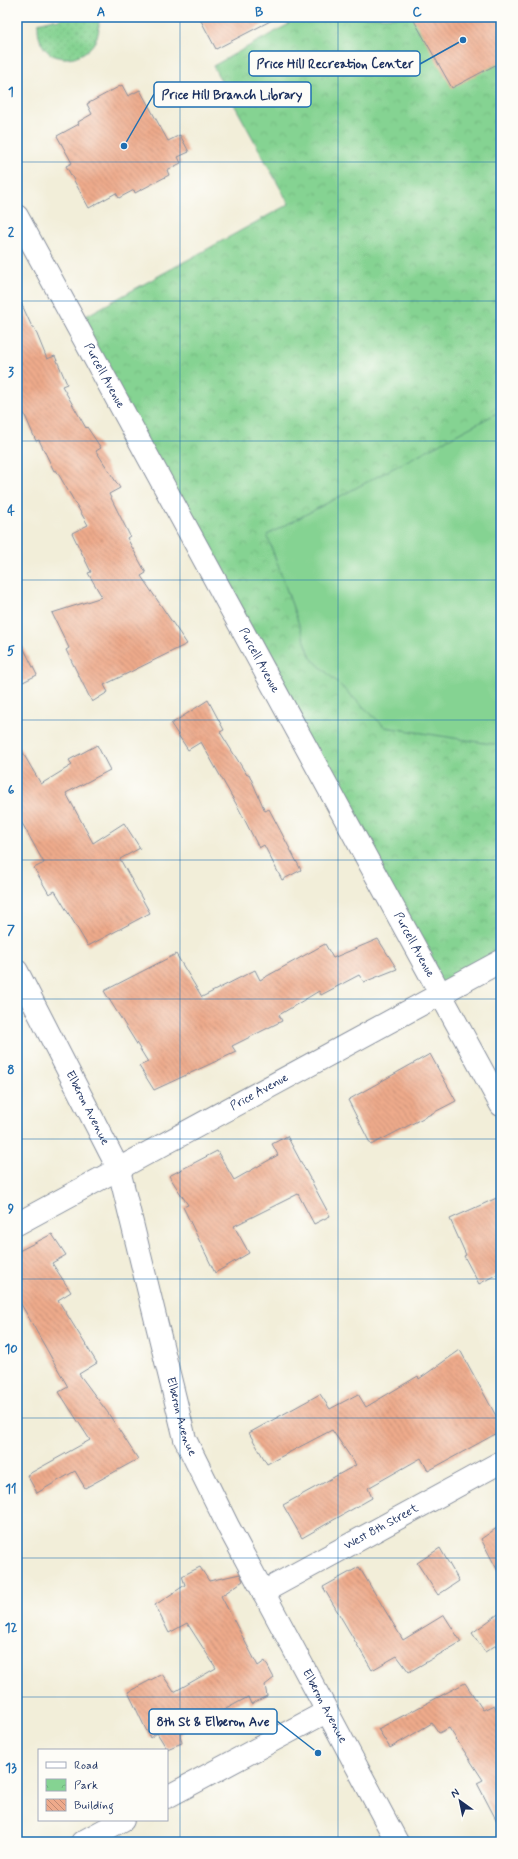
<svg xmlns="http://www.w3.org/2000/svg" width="518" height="1859" font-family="Mynerve,sans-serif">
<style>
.grass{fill:url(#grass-dots);stroke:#508178}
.park{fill:url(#park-crowns);stroke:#508178}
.garden{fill:#85d392;stroke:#508178}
.building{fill:url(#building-back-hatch)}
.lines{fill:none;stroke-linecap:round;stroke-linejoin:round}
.street-casing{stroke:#868e9c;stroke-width:24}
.secondary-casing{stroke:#868e9c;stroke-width:24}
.street{stroke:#fff;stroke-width:22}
.secondary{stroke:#fff;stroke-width:22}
.grid{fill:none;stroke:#1f6fb2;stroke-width:1;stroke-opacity:0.55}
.labels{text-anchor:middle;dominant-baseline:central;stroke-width:3.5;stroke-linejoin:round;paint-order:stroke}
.street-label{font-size:12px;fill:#1b2f5e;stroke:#fdfcf7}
.leader{fill:none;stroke:#1f6fb2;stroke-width:1.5}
.callout-dot{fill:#1f6fb2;stroke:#fdfcf7;stroke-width:1.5}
.callout{fill:#fdfcf7;stroke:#1f6fb2;stroke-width:1.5}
.callout-label{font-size:13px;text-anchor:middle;font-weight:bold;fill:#1b2f5e}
.neatline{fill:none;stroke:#1f6fb2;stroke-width:1.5}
.grid-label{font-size:13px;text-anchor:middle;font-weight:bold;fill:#1f6fb2}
</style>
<defs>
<pattern id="grass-dots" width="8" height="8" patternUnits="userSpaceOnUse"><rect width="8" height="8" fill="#85d392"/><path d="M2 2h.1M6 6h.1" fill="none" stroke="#72b580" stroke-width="1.8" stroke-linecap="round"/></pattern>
<pattern id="park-crowns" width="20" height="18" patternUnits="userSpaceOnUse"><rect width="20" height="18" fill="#85d392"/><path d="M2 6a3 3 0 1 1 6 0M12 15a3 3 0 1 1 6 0" fill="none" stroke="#72b580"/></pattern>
<pattern id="building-back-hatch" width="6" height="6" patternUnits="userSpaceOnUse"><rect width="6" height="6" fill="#eeaa8b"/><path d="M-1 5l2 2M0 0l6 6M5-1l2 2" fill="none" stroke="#c08b75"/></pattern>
</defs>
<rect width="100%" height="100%" fill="#fdfcf7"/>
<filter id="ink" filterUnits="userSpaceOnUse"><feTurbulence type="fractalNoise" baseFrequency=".025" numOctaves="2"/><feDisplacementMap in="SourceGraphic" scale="8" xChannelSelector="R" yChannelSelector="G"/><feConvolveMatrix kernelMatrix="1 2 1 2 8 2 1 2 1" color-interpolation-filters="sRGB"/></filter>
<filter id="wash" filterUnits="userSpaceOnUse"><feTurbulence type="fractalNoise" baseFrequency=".012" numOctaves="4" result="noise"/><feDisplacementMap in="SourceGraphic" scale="16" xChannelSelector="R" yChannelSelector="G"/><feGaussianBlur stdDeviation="0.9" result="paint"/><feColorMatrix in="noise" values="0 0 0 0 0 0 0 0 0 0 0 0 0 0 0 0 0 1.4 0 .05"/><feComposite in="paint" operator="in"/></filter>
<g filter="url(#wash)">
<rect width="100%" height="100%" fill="#f2eed9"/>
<path class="grass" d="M64 17H98C107 56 54 73 41 42 38 36 38 29 38 23L54 19 56 21Z"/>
<path class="park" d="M286 17H501V961L441 993 75 322 289 204 213 66 289 24Z"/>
<path class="garden" d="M501 411V743L491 744 385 727 311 658 267 535Z"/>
<g id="blocks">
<path class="building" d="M199 17H278L216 49Z
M412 17H501V62L452 88Z
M122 85 128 96 140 90 168 141 180 135 189 152 178 157 181 163 167 170 169 175 135 193 134 190 119 198 116 193 89 208 66 166 72 163 57 136 79 124 78 122 92 114 87 104Z
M17 294 32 327H34L47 359 55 356 67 384 62 386 86 428 87 427 101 448 96 451 120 488 109 494 130 536 127 538 146 573 141 576 187 644 104 685 108 692 92 702 66 650 69 648 52 613 102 597 88 573 91 572 72 533 88 525 56 470 54 471 39 440 36 441 17 397Z
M17 635 37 675 17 685Z
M208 700 224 730 220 732 247 775 249 774 265 811 269 809 301 870 282 880 264 845 259 848 239 809 201 742 188 750 171 724Z
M17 743 41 784 72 765 69 760 97 745 110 770 66 793 93 843 124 823 140 848 120 859 150 913 88 946 55 891 49 894 34 868 44 863 17 814Z
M378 939 397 969 364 982 359 975 321 995 319 991 279 1015 282 1021 232 1046 236 1052 154 1090 139 1066 148 1062 104 991 176 954 202 997 255 970 260 980 325 944 333 958Z
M430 1054 456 1101 371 1145 348 1100Z
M287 1136 330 1216 314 1224 298 1194 234 1226 249 1253 215 1273 183 1207 188 1205 169 1176 217 1151 234 1180 278 1155 272 1144Z
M501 1196V1272L479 1284 464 1256 466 1255 450 1219Z
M52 1234 66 1255 52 1263 71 1292 58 1300 97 1363 79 1374 108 1413 138 1459 85 1488 75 1471 37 1493 27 1475 90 1440 59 1392 68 1387 17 1297V1252Z
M460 1350 501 1425V1431L428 1471 421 1458 368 1488 372 1498 302 1538 283 1505 356 1465 332 1430 267 1464 249 1433 320 1394 330 1409 358 1394 366 1407 418 1376 419 1379Z
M501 1525V1577L481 1539Z
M440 1548 459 1581 438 1595 417 1563Z
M200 1567 209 1581 240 1574 243 1581 221 1596 258 1666 265 1661 274 1678 265 1685 267 1696 251 1704 248 1697 180 1734 182 1743 167 1749 157 1733 150 1738 128 1692 162 1674 174 1692 216 1668 187 1623 169 1633 155 1605 185 1585 182 1576Z
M359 1567 403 1640 444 1615 461 1642 409 1672 397 1656 372 1670 323 1587Z
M501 1612V1642L485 1652 472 1633Z
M465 1683 483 1710 494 1705 501 1718V1829L477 1783 483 1780 449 1728 439 1733 432 1723 390 1748 378 1729Z"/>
</g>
</g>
<g filter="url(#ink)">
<use href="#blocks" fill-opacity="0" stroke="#868e9c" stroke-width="1"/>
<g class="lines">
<g class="street-casing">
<g id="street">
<path id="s1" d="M17 216 501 1105"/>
<path id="s2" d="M17 1224 501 961"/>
<path id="s3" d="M263 1592 501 1462"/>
</g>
</g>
<g class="secondary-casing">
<g id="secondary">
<path id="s4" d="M17 971 119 1170 185 1439 229 1528 397 1842"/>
<path d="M167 1797 326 1712"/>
<path d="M82 1842 123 1820"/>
</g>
</g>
<use href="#street" class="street"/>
<use href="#secondary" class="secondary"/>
</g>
</g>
<path class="grid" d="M180 17V1842M338 17V1842M17 162H501M17 301H501M17 441H501M17 580H501M17 720H501M17 860H501M17 999H501M17 1139H501M17 1279H501M17 1418H501M17 1558H501M17 1697H501"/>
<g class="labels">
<g class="street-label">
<text stroke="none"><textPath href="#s1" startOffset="182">Purcell Avenue</textPath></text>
<text stroke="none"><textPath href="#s1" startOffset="506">Purcell Avenue</textPath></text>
<text stroke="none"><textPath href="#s1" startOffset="830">Purcell Avenue</textPath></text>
<text stroke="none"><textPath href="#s2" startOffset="276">Price Avenue</textPath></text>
<text stroke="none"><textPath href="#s4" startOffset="154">Elberon Avenue</textPath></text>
<text stroke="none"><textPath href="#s4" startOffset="478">Elberon Avenue</textPath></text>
<text stroke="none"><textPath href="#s3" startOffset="135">West 8th Street</textPath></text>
<text stroke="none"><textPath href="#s4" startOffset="802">Elberon Avenue</textPath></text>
</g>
</g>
<path class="leader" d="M463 40L420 64M124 146L154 94M318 1753L277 1721"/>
<g class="callout-dot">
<circle cx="463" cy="40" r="4"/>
<circle cx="124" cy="146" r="4"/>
<circle cx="318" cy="1753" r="4"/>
</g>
<g class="callout">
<rect x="249" y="51" width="171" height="25" rx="4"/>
<rect x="154" y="82" width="157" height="25" rx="4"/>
<rect x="149" y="1709" width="128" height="25" rx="4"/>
</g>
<g class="callout-label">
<text x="335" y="68">Price Hill Recreation Center</text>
<text x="232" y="99">Price Hill Branch Library</text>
<text x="213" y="1726">8th St &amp; Elberon Ave</text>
</g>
<rect width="518" height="1859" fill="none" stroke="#fdfcf7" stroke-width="44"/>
<rect x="38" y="1749" width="130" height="72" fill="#fdfcf7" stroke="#a3aaba"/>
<rect x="46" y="1762" width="20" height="6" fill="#ffffff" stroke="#a3aaba"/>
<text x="74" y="1769" font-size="12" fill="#1b2f5e">Road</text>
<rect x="46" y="1779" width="20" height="12" fill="url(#park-crowns)" stroke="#a3aaba"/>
<text x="74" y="1789" font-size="12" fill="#1b2f5e">Park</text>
<rect x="46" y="1799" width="20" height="12" fill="url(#building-back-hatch)" stroke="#a3aaba"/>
<text x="74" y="1809" font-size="12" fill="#1b2f5e">Building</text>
<g transform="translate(460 1801) rotate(327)" stroke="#fdfcf7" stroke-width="3" paint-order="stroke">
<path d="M0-3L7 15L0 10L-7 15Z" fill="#1b2f5e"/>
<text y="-6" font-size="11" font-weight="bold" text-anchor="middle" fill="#1b2f5e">N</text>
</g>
<rect x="22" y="22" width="474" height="1815" class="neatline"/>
<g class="grid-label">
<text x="101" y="16">A</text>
<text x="259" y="16">B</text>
<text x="417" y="16">C</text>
<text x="11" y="96">1</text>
<text x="11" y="236">2</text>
<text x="11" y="376">3</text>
<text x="11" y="515">4</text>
<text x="11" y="655">5</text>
<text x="11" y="794">6</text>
<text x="11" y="934">7</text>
<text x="11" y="1074">8</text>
<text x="11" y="1213">9</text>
<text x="11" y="1353">10</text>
<text x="11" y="1493">11</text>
<text x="11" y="1632">12</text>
<text x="11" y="1772">13</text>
</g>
</svg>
